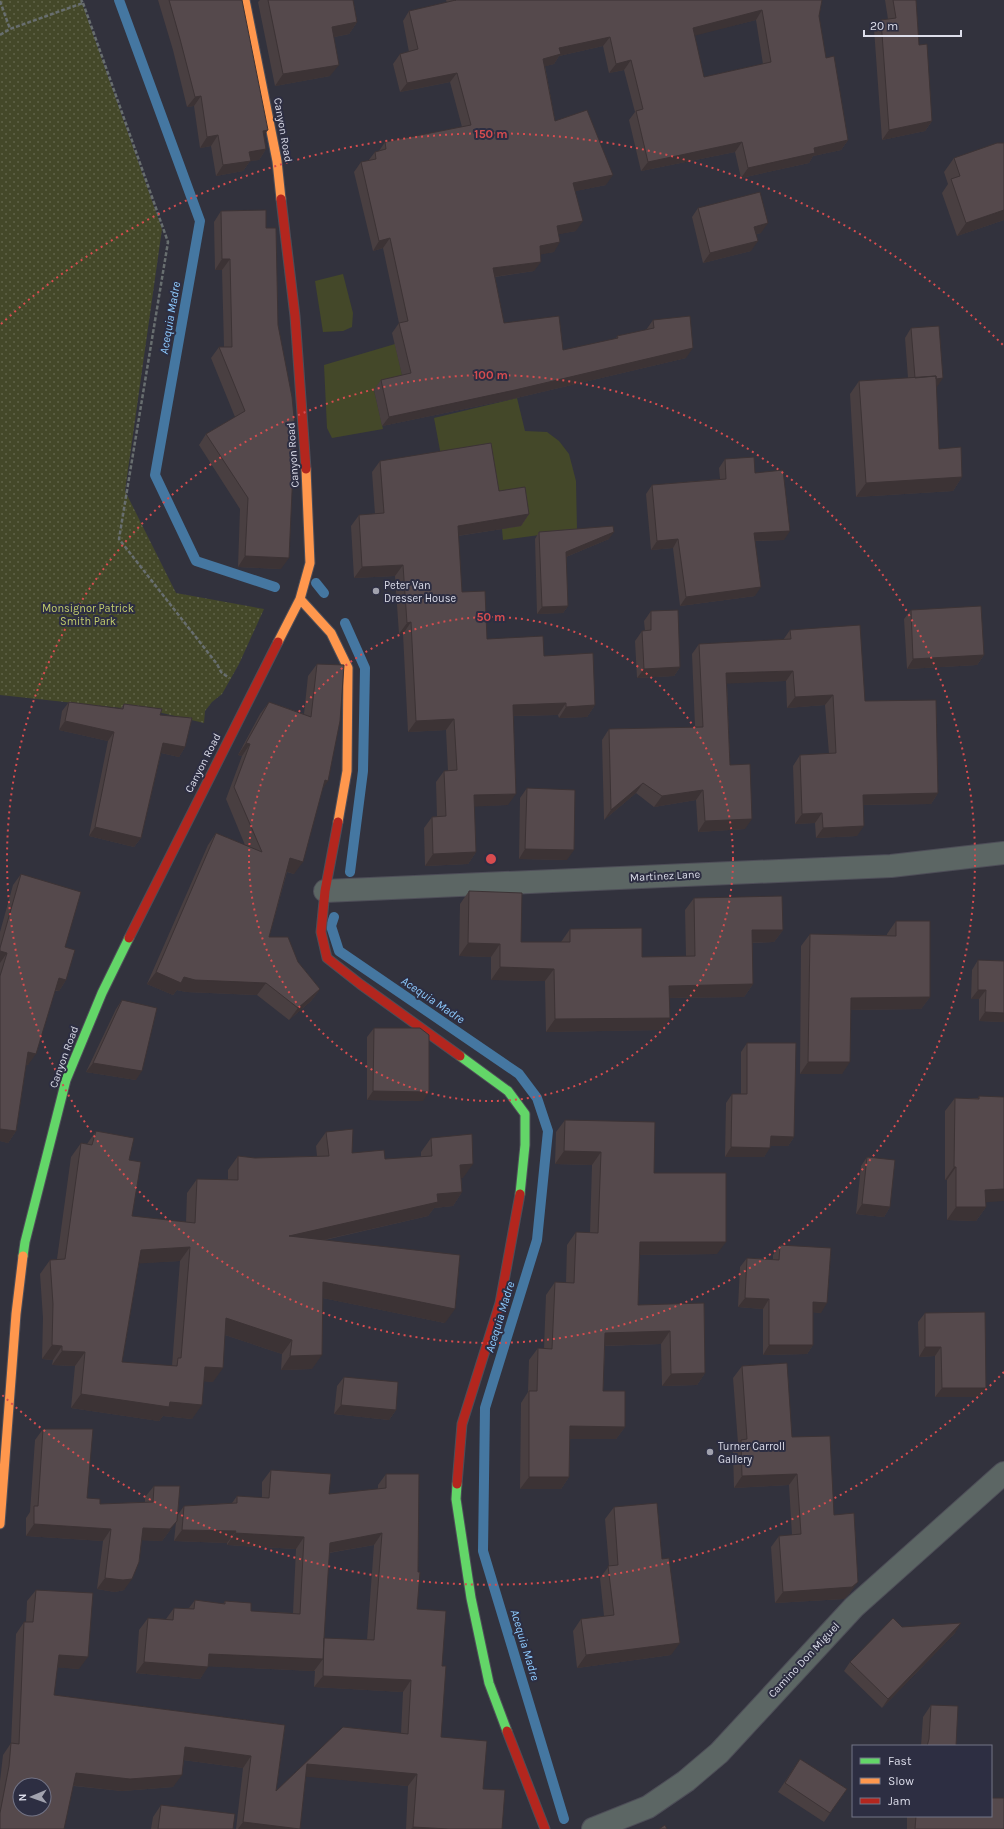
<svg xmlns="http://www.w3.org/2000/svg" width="1004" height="1829" font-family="Karla,sans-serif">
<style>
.green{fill:#444829}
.park{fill:url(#park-dots)}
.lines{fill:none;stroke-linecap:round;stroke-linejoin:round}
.stream{stroke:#4577a1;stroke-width:10}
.street-casing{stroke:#4e4e58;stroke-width:24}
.fast-casing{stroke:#4e4e58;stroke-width:11}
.slow-casing{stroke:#4e4e58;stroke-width:11}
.jam-casing{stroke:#4e4e58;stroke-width:11}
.path{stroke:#686e6f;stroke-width:2.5;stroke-dasharray:4 2;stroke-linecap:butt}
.street{stroke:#5c6664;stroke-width:22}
.fast{stroke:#63d668;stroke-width:9}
.slow{stroke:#ff974d;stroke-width:9}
.jam{stroke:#b3261e;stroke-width:9}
.wall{fill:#493f41;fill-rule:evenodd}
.shaded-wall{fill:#3c3335}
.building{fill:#55494c;stroke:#3c3335;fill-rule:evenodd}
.ring{fill:none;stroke:#d74c4f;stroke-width:2;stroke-dasharray:2 4}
.poi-dot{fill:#a1a2ae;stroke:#2d2e42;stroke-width:1.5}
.labels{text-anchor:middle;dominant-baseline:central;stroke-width:4;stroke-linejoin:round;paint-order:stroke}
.street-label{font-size:11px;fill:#dddeeb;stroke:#2d2e42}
.poi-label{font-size:11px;fill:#dddeeb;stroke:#2d2e42;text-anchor:start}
.park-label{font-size:11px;fill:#c2cc6c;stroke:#2d2e42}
.water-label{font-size:12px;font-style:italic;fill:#8dcafe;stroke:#2d2e42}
.centre{fill:#d74c4f;stroke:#2d2e42;stroke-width:2}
.ring-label{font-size:12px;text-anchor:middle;font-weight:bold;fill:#d74c4f;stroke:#2d2e42;stroke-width:4;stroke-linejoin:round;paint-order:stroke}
</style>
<defs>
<pattern id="park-dots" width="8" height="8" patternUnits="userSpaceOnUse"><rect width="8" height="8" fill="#444829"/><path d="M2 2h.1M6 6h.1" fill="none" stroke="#5f6248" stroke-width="1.8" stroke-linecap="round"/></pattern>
</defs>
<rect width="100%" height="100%" fill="#32323d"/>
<path class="green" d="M343 274 353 313 352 327 343 331 323 332 315 281Z
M395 344 404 383 374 390 383 429 332 438 327 428 324 365Z
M517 398 525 431 547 432 559 441 569 454 576 481 577 530 503 540 502 529 521 525 491 503 442 461 434 418Z"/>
<path class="park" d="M0 0H81L162 229 125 491 176 593 264 609 239 664 222 694 212 702 205 711 204 723 158 712 0 695Z"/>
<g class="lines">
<path class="stream" d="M119 0 200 221 155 475 196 561 275 587
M316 583 324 593
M345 623 365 668 363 771 350 872
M334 917 331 926 339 951 519 1074 537 1098 548 1131 537 1240 485 1408 483 1551 564 1819"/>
<g class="street-casing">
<path id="street" d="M325 891 891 866 1004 853
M593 1829 648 1807 686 1781 719 1753 854 1607 1004 1473"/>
</g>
<g class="fast-casing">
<path id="fast" d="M460 1056 508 1091 525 1114V1145L520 1194
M23 1256 25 1242 66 1080 102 993 129 938
M457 1484 456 1499 471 1598 489 1683 507 1731"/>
</g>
<g class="slow-casing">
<path id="slow" d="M245 0 277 161 281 199
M300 599 331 633 348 668 347 771 338 822
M278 642 300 599 310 563 306 469
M0 1524 16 1314 23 1256"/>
</g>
<g class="jam-casing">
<path id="jam" d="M281 199 295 316 306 469
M338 822 325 891 321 932 327 958 360 984 460 1056
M129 938 278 642
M457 1484 462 1424 500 1303 520 1194
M507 1731 545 1829"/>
</g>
<path class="path" d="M0 1 10 29
M83 3 168 242 119 539 217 664 221 672 229 678
M0 35 10 29 83 3 81 0"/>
<use href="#street" class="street"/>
<use href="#fast" class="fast"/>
<use href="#slow" class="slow"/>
<use href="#jam" class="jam"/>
</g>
<path class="wall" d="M158 0H242L266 149 259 160 250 161 243 171 216 176 211 146 200 148 194 106 187 107 173 50Z
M260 0H353L357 22 349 34 334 37 330 76 275 86 258 2Z
M446 0H822L819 16 826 58 848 140 841 150 813 156 809 163 741 178 735 152 641 171 629 120 635 112 624 70 609 73 603 46 559 56 554 64 545 66 555 121 606 185 575 191 576 231 558 234 554 252 540 254 534 271 495 277 504 323 563 350 616 339 617 336 646 330 653 320 686 358 508 400 382 426 374 390 381 380 402 375 392 333 399 323 383 248 373 251 354 172 361 162 368 161 375 152 379 151 385 142 462 127 450 82 400 92 393 64 400 54 409 52 403 21 409 11 447 3ZM756 20 763 64 704 77 694 35Z
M885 0H916L919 45 932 121 925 131 882 140 874 29 881 20 888 19Z
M954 158 1004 220 957 236 942 193 948 184 944 172Z
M698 208 761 233 756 234 751 251 703 263 692 217Z
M221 211 266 228 293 453 281 569 238 567 240 509 199 445 206 434 235 417 211 358 219 347H224L222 270H215L214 222Z
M911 328 937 387H936L939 449 962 477 953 491 856 497 850 394 859 381 908 378 905 338Z
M725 459 755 473 784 540 755 541V596L680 606 673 548 651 550 646 494 652 485 720 479 719 468Z
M380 461 499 491 529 514 521 526 458 536 462 592 487 639 544 656 595 705 587 717 559 718 558 715 514 716 508 805 474 806 476 852 468 864 425 866 424 828 432 817H437L436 782 444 771H448L446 730 408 732 403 634H399L395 576 354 578 351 526 359 515 375 514 372 472Z
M539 532 609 539 566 557 568 606 563 613 537 614 535 539Z
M911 610 984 655 977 665 907 669 904 619Z
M651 611 680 667 674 676 637 678 635 641 642 631H645L644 621Z
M790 630 865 701 938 793 931 804 863 805 857 836 816 838 815 823 795 824 793 766 800 755 829 754 825 705 787 708 786 681 727 683 730 765 745 829 698 832 696 800 654 807 636 793 604 820 602 740 609 729 695 727 692 654 699 644 783 640Z
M317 664 322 790 294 874 287 872 269 937 298 962 320 989 311 1001 289 1020 257 995 186 992 177 990 173 995 147 984 208 845 216 833 245 845 226 799 242 756 238 755 260 714 269 702 304 714 308 676Z
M69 702 120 709 124 704 160 715 185 747 179 757 161 753 141 838 134 847 89 836 108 741 59 730 62 711Z
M527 788 567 860 519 859 520 798Z
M21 874 65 947 66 980 59 991H55L28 1065H26L16 1131 8 1143 0 1141V932L13 885Z
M469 891 521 942H561L570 929 642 957 686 956 685 910 694 898 783 930 774 942 752 943 753 984 744 997 669 998 670 1018 661 1030 546 1032 545 981 491 980V957L459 956 460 904Z
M896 921 930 997 921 1009 851 1010 842 1074H800L801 946 810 934 887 935V934Z
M978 960 1004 1022 979 1021V999H971L972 970Z
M122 1000 136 1080 86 1072 116 1009Z
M374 1028 423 1101 367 1100V1037Z
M747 1043 794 1137 788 1146H770L764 1157H725L726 1103 732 1094H741V1052Z
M979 1096 986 1207 976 1221 947 1220V1180H945V1111L955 1098H978Z
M565 1120 654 1173 717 1254 640 1255 638 1305 704 1303 705 1373 697 1385 662 1386 661 1344 605 1346 603 1391 625 1427 616 1439H570L569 1477 561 1489H520L521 1403 528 1392 529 1360 538 1348H544L546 1295 555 1282 566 1283 567 1245 576 1232 590 1233 592 1165 555 1164 556 1132Z
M96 1131 129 1160 132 1216 186 1222 187 1193 197 1179 228 1180V1170L238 1156 255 1158 317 1156 316 1146 326 1132 352 1153 385 1159 421 1157V1152L431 1138 463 1178H461L462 1192 453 1206 434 1208 428 1216 325 1240 445 1323 323 1298 312 1369 281 1370 282 1354 225 1335 213 1382 204 1381 192 1419 163 1416 159 1421 71 1408 75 1366 52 1365 53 1360 42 1359 43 1318 40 1274 50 1260 57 1259 71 1157 81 1143 87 1144ZM180 1261 172 1366 122 1362 139 1263Z
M867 1157 890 1207 884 1217 856 1214 861 1166Z
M780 1245 821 1313 813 1312V1345L807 1354 763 1355V1309L738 1307 740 1267 747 1258 773 1259V1255Z
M925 1313 980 1397H935V1356L919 1357 918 1322Z
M742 1366 792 1437 834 1515 850 1593 844 1599 775 1603 771 1547 779 1536 792 1535 789 1485 734 1488 733 1451 738 1443 733 1378Z
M344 1377 396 1410 389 1420 334 1414 337 1386Z
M43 1429 87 1498 100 1504 145 1502V1497L154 1486 177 1516 184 1506 232 1503 237 1496 262 1498V1482L271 1470 329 1494 378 1489V1485L386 1474 417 1609 442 1666 441 1737 483 1789 502 1829H406L408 1786 305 1776 300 1829H236L243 1768 183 1760 173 1787 122 1791 74 1786 0 1829V1781L3 1755 11 1743 16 1634 24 1622H26L27 1601 36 1590 79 1669 57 1667 54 1695 285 1725 276 1791 343 1727 401 1733 403 1692 314 1687 315 1671H314L208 1666 200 1679 136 1673 139 1630 148 1618 166 1619 174 1608H189L195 1600 223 1604 225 1601 251 1611 293 1613 296 1549 227 1545V1543L174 1541 176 1522 162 1541 142 1540 124 1590 115 1592 97 1589 103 1541 26 1536V1518L30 1512 35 1440ZM374 1545 367 1640 324 1638 329 1553Z
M614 1507 671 1655 577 1668 573 1631 581 1619 604 1616 600 1578 609 1566 605 1519Z
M902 1627 955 1633 882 1708 844 1671 850 1662Z
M931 1705 956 1746H921L923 1717Z
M800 1759 847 1789 824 1822 778 1792Z
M161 1805 233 1829H151L153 1817Z
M907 1816H991L1004 1829H907Z"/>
<path class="shaded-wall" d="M762 10 756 20 686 38 693 28Z
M357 22 349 34 324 39 332 27Z
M610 37 603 46 559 56 554 64 536 69 543 59 559 48Z
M631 60 624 70 609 73 616 64Z
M339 65 330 76 275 86 283 74Z
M457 73 450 82 400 92 407 83Z
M201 96 194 106 187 107 195 97Z
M932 121 925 131 882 140 889 130Z
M268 130 260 140 263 131Z
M218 135 211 146 200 148 207 137Z
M848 140 841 150 813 156 809 163 741 178 748 168 814 148Z
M742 142 735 152 641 171 648 162Z
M266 149 259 160 250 161 243 171 216 176 223 165 249 152Z
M613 175 606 185 566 193 573 183Z
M1004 210V220L957 236 966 223Z
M583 221 576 231 550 236 557 226Z
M768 223 761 233 747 236 754 227Z
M390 238 383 248 373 251 379 241Z
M758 241 751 251 703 263 710 253Z
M560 242 554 252 533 256 540 246Z
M222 259H230L222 270H215Z
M541 262 534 271 486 278 493 268Z
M693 348 686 358 508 400 382 426 389 417Z
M943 378 937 387 909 390 915 380Z
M297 448 290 459 294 449Z
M962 477 953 491 856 497 866 483Z
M529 514 521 526 450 537 458 526Z
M790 531 784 540 748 541 754 533Z
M614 532 609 539 561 559 566 552Z
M678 539 673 548 651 550 657 541Z
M245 556 289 558 281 569 238 567Z
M403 565 395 576 354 578 362 567Z
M761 587 755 596 680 606 686 597Z
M568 606 563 613 537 614 542 607Z
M411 622 403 634H399L407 623Z
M984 655 977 665 907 669 913 659Z
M680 667 674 676 637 678 644 669Z
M793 671 786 681 719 684 726 673Z
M833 695 825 705 787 708 795 697Z
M566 703 558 715 505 716 513 705Z
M595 705 587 717 559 718 566 707Z
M454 719 446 730 408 732 416 721Z
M65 721 114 732 108 741 59 730Z
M163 743 185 747 179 757 157 752Z
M246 743 250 744 242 756 238 755Z
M325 780 328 781 320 793Z
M643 783 636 793 604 820 611 810Z
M703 790 696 800 654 807 662 796Z
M938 793 931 804 855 805 863 795Z
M516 794 508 805 466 807 474 795Z
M822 813 815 823 795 824 802 814Z
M752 819 745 829 698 832 705 821Z
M864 826 857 836 816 838 823 828Z
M95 827 141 838 134 847 89 836Z
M525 849 574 850 567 860 519 859Z
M476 852 468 864 425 866 433 854Z
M290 858 303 862 294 874 282 870Z
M752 930H783L774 942 743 943Z
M468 943 500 944 491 957 459 956Z
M0 951 7 953 0 963Z
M500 967 554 969 545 981 491 980Z
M156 972 184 977 266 983 257 995 186 992 177 990 173 995 147 984Z
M59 978 66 980 59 991 51 989Z
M753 984 744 997 660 998 669 986Z
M320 989 311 1001 289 1020 298 1008Z
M978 990H986L979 999H971Z
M930 997 921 1009 842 1010 851 998Z
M985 1012 1004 1013V1022L979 1021Z
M670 1018 661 1030 546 1032 555 1019Z
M28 1052 36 1054 28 1065 20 1063Z
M808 1062H850L842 1074H800Z
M93 1063 142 1071 136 1080 86 1072Z
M373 1091 429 1092 423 1101 367 1100Z
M0 1129 16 1131 8 1143 0 1141Z
M771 1136 794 1137 788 1146H764Z
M731 1147 770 1148 764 1157H725Z
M564 1151 601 1152 592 1165 555 1164Z
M473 1164 463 1178 451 1179 460 1165Z
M954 1167H956L947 1180H945Z
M1004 1189V1201L976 1203 985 1190Z
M462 1192 453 1206 434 1208 428 1216 279 1250 289 1236 437 1194Z
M862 1204 890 1207 884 1217 856 1214Z
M956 1207H986L976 1221 947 1220Z
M640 1242H726L717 1254 631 1255Z
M190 1247 180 1261 131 1264 141 1250Z
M323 1282 455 1309 445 1323 313 1296Z
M745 1298 769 1299 763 1309 738 1307Z
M813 1302 827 1303 821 1313 806 1312Z
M226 1318 292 1340 282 1354 216 1332Z
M670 1331 661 1344 597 1346 605 1333Z
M52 1345 62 1346 53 1360 42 1359Z
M769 1345H813L807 1354 763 1355Z
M925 1347H941L935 1356 919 1357Z
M62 1351 85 1352 75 1366 52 1365Z
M322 1355 312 1369 281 1370 290 1356Z
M205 1367 223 1368 213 1382 196 1381Z
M705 1373 697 1385 662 1386 671 1374Z
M942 1388H986L980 1397H935Z
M81 1394 170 1402 202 1405 192 1419 163 1416 159 1421 71 1408Z
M341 1405 396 1410 389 1420 334 1414Z
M570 1426 625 1427 616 1439H561Z
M797 1474 789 1485 734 1488 742 1476Z
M529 1477H569L561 1489H520Z
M177 1521 162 1541 135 1540 143 1528Z
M34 1524 111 1529 103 1541 26 1536Z
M182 1530 236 1531 227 1543 174 1541Z
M235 1533 304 1537 296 1549 227 1545Z
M382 1533 374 1545 321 1554 330 1543Z
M105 1578 132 1579 124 1590 115 1592 97 1589Z
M858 1582 850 1593 844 1599 775 1603 783 1592Z
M961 1623 955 1633 882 1708 888 1699Z
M680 1643 671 1655 577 1668 586 1655Z
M209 1654 323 1659 314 1671 201 1666Z
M59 1655 88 1657 79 1669 50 1667Z
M144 1662 208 1667 200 1679 136 1673Z
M323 1676 411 1680 403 1692 314 1687Z
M185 1747 251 1756 243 1768 176 1759Z
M307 1764 417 1774 408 1786 298 1776Z
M76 1773 182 1775 173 1787 122 1791 68 1785Z
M243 1822 300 1829H238Z
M413 1827 449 1829H411Z"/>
<path class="building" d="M169 0H242L268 130 263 131 266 149 249 152 251 161 223 165 218 135 207 137 201 96 195 97 180 39Z
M268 0H353L357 22 332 27 339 65 283 74Z
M455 0H822L819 16 826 58 834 56 848 140 814 148 815 153 748 168 742 142 648 162 636 111 643 109 631 60 616 64 610 37 559 48 561 54 543 59 555 121 587 110 613 175 573 183 583 221 557 226 560 242 540 246 541 262 493 268 504 323 559 316 563 350 618 338 617 336 654 328 653 320 690 316 693 348 515 390 389 417 381 380 411 373 399 323 408 321 390 238 379 241 361 162 376 159 375 152 386 149 385 142 471 125 457 73 407 83 400 54 418 49 409 11 456 0ZM762 10 771 62 704 77 693 28Z
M893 0H916L919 45 927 44 932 121 889 130 881 20 896 18Z
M997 143H1004V210L966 223 951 179 960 176 954 158Z
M760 192 768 223 754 227 758 241 710 253 698 208Z
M266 210V228H276L278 325 292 397 297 448 294 449 289 558 245 556 248 498 206 434 245 411 219 347H232L230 259H222L221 211Z
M939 326 943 378 936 379V376L915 378 911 328Z
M936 376 939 449 961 447 962 477 866 483 859 381Z
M491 443 499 491 525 487 529 514 458 526 462 592 485 591 487 639 543 636 544 656 593 653 595 705 566 707V703L513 705 516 794 474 795 476 852 433 854 432 817 446 816 444 771 457 770 454 719 416 721 411 622 407 623 403 565 362 567 359 515 384 513 380 461Z
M754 457 755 473 783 470 790 531 754 533 761 587 686 597 678 539 657 541 652 485 726 479 725 459Z
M613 526 614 532 566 552 568 606 542 607 539 532Z
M981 606 984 655 913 659 911 610Z
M678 610 680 667 644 669 642 631 651 630V611Z
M860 625 865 701 936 700 938 793 863 795 864 826 823 828 822 813 802 814 800 755 836 753 833 695 795 697 793 671 726 673 730 765 750 764 752 819 705 821 703 790 662 796 643 783 611 810 609 729 703 727 699 644 791 639 790 630Z
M317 664 344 665 340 721 328 781 325 780 303 862 290 858 269 937H288L298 962 320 989 298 1008 266 983 195 980 184 977 181 983 156 972 216 833 262 852 234 787 250 744 246 743 269 702 311 717Z
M69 702 123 709 124 704 162 709 160 715 192 718 185 747 163 743 141 838 95 827 114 732 65 721Z
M527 788 575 790 574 850 525 849Z
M21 874 81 892 65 947 75 950 66 980 59 978 36 1054 28 1052 16 1131 0 1129V976L7 953 0 951V948Z
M469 891 522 893 521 942H570V929L642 928V957L695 956 694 898 782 896 783 930H752L753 984 669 986 670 1018 555 1019 554 969 500 967V944L468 943Z
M896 921H930V997L851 998 850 1062H808L810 934 896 936Z
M978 960 1004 961V1013L985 1012 986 990H978Z
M122 1000 157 1008 142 1071 93 1063Z
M374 1028H420L429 1035V1092L373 1091Z
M747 1043H796L794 1137 771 1136 770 1148 731 1147 732 1094H747Z
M979 1096 1004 1097V1189L985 1190 986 1207H956V1167H954L955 1098 979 1099Z
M565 1120 655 1122 654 1173H726V1242H640L638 1305 704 1303 705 1373 671 1374 670 1331 605 1333 603 1391H625V1427L570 1426 569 1477H529V1391H537L538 1348 552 1349 555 1282 574 1283 576 1232 598 1233 601 1152 564 1151Z
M353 1129 352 1153 384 1150 385 1159 432 1156 431 1138 472 1134 473 1164 460 1165 462 1192 437 1194 438 1202 289 1236 460 1255 455 1309 323 1282 322 1355 290 1356 292 1340 226 1318 223 1368 205 1367 202 1405 170 1402 169 1407 81 1394 85 1352 62 1351V1346L52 1345 53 1304 50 1260 65 1259 81 1143 92 1145 96 1131 134 1138 129 1160 141 1162 132 1216 195 1223 197 1179 238 1180V1156L255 1158 329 1156 326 1132ZM190 1247 181 1358H178L177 1366 122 1362 141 1250Z
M867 1157 895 1160 890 1207 862 1204Z
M780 1245 831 1248 827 1303 813 1302V1345H769V1299L745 1298 747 1258 779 1260Z
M985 1312 986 1388H942L941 1347H925V1313Z
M787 1363 792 1437 830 1436 834 1515 854 1513 858 1582 852 1587 783 1592 779 1536 801 1534 797 1474 742 1476 741 1440 747 1439 742 1366Z
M344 1377 398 1382 396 1410 341 1405Z
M43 1429H93L87 1498 100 1499V1504L153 1502 154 1486H180L177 1521 170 1529 143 1528 139 1562 132 1579 123 1580 105 1578 111 1529 34 1524V1506H38Z
M271 1470 331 1474 329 1494 386 1488V1474H419L418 1572H420L417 1609 446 1611 442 1666H446L441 1737 487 1741 483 1789 505 1790 502 1829H449L413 1827 417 1774 307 1764 300 1829 243 1822 251 1756 185 1747 182 1775 130 1779 76 1773 64 1829H0V1813L9 1766 11 1743 19 1744 24 1622H33L36 1590 93 1593 88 1657 59 1655 54 1695 285 1725 276 1791 343 1727 408 1734 411 1680 323 1676 324 1638 323 1659 209 1654 208 1667 144 1662 148 1618 173 1620 174 1608 194 1609 195 1600 225 1604V1601L251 1603V1611L300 1614 304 1537 235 1533 236 1531 182 1530 184 1506 237 1503V1496L269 1498ZM382 1533 374 1640 324 1638 330 1543ZM20 1785H44V1809H20Z
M657 1503 662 1559 669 1558 680 1643 586 1655 581 1619 614 1615 608 1566 618 1565 614 1507Z
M893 1618 902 1627 961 1623 888 1699 850 1662Z
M931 1705 958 1706 956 1746H927L929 1739Z
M800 1759 847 1789 830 1813 785 1783Z
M991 1798H1004V1829H915L916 1816H991Z
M161 1805 235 1814 233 1829H158Z
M665 1825 667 1829H659Z"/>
<g class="ring">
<circle cx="491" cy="859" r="242"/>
<circle cx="491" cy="859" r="484"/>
<path d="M1004 1372A725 725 0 0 1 1 1394M1 324A725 725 0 0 1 1004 346"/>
</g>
<g class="poi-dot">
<circle cx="376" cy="591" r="4"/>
<circle cx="710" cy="1452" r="4"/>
</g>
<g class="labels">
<g class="street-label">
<text transform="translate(283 130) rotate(80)">Canyon Road</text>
<text transform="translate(293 455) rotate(-94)">Canyon Road</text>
<text transform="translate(203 763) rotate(-63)">Canyon Road</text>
<text transform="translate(665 876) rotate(-3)">Martinez Lane</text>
<text transform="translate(64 1057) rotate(-70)">Canyon Road</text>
<text transform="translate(804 1660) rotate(-47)">Camino Don Miguel</text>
</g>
<g class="poi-label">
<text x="384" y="585">Peter Van<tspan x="384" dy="13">Dresser House</tspan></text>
<text x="718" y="1446">Turner Carroll<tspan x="718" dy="13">Gallery</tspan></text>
</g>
<g class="park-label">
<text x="88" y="608">Monsignor Patrick<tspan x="88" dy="13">Smith Park</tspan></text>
</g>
<g class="water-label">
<text transform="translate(170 318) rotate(-80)">Acequia Madre</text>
<text transform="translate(433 1000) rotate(34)">Acequia Madre</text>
<text transform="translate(500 1317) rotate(-73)">Acequia Madre</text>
<text transform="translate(525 1645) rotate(73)">Acequia Madre</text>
</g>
</g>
<circle cx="491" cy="859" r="6" class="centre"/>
<g class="ring-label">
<text x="491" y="138">150 m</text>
<text x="491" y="379">100 m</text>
<text x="491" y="621">50 m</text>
</g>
<rect x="852" y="1745" width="140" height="72" fill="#2d2e42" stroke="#737486"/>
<rect x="860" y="1758" width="20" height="6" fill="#63d668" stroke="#737486"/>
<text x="888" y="1765" font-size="12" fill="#dddeeb">Fast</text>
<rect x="860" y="1778" width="20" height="6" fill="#ff974d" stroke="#737486"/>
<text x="888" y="1785" font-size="12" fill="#dddeeb">Slow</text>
<rect x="860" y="1798" width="20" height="6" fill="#b3261e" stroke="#737486"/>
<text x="888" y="1805" font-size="12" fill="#dddeeb">Jam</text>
<g transform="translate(32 1797) rotate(268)"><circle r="19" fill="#2d2e42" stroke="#737486"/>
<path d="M0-3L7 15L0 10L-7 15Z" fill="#a1a2ae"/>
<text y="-6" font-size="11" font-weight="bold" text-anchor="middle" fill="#dddeeb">N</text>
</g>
<path d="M864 30v6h97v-6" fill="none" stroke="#dddeeb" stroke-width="2"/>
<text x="870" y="30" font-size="12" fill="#dddeeb" stroke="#2d2e42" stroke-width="3" paint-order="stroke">20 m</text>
</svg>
